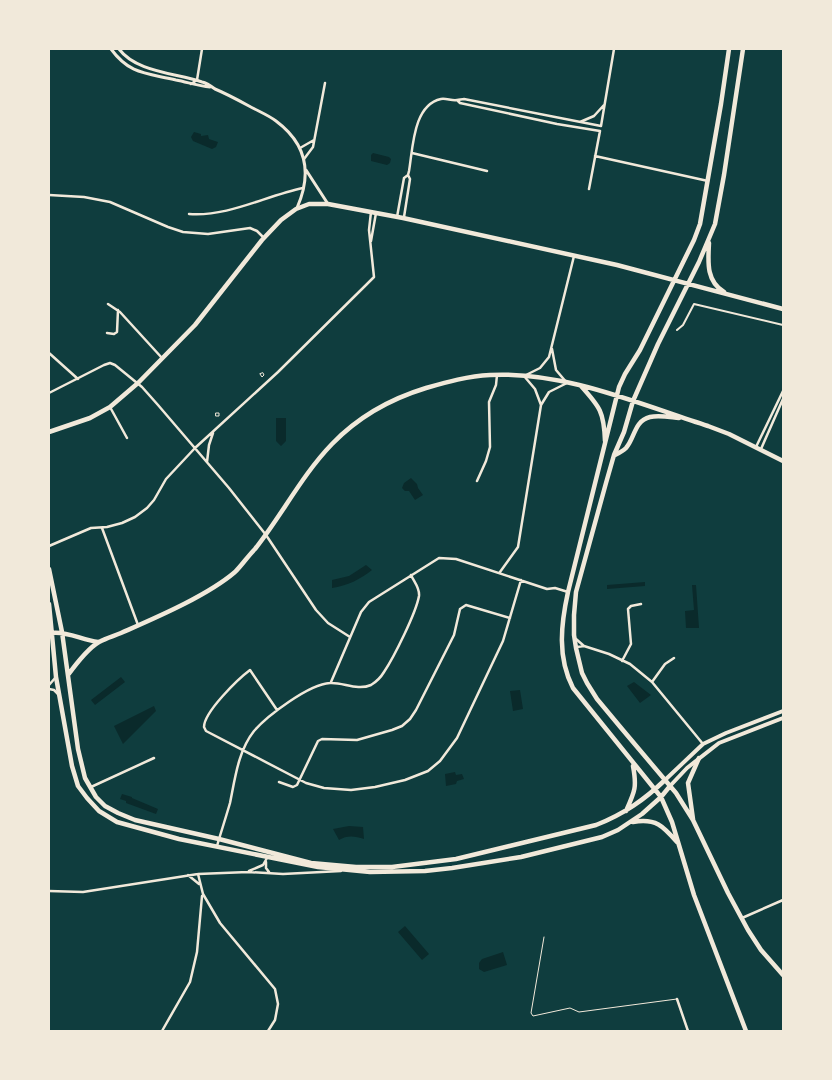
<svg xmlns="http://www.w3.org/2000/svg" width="832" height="1080" font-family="Merriweather,serif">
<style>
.water{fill:#0a2a2b}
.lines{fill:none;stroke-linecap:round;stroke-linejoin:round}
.service{stroke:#f1e9da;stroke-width:1}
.pedestrian{stroke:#f1e9da;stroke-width:2}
.minor{stroke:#f1e9da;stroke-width:2.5}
.tertiary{stroke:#f1e9da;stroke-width:3}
.secondary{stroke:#f1e9da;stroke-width:4}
.primary{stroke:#f1e9da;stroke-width:4.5}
</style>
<rect width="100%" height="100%" fill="#0f3d3e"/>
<path class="water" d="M194 132 201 134V136L208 135 209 139 218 142 216 147 212 149 193 141 191 137Z
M373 153 389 157 391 159 390 163 387 165 371 161V155Z
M276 418H286V441L281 446 276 441Z
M411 478 417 484 418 488 423 495 415 500 409 491H405L402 488 404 483Z
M366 565 372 570C361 579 347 586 332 588V580L349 576Z
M645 582V586L607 589V585Z
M692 585H696L699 628H686L685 611 694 610Z
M121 677 125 682 95 705 91 700Z
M634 682 651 695 640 703 627 686Z
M520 690 523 709 513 711 510 691Z
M154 706 156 711 123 744 114 726Z
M455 772 456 775 462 774 464 779 457 781 456 784 446 786 445 774Z
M122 794 132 797V798L158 809 156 814 126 803V801L120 799Z
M349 826 363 827 364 839C355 836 347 835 339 840L333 829Z
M405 926 429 954 422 960 398 932Z
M503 952 507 965 484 972 479 969V963L482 959Z"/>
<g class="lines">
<path class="service" d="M263 373 264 375 262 377 260 374Z
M216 413H219V416H216Z
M544 937 531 1013 533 1016 570 1008 579 1012 677 999"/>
<path class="pedestrian" d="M677 330 683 325 694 304 783 325"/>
<path class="minor" d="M191 84 197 80 202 49
M458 101 460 103 557 124 600 131
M580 122 594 116 604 105
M601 126 614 49
M300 148 314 140
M412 153 487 171
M595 156 708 181
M304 159 313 147 325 83
M589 189 600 131
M49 195 84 197 110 202 168 227 183 232 208 234 250 228 257 231 264 238
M189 214C228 217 265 196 303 188
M397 217 404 178 408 175 409 171C413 148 413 105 441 99 446 98 452 101 457 100 459 100 462 99 464 99L601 126
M404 217 410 179 408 175
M371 241 376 213
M108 304 120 312 162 358
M107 333 114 334 117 332 118 310
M49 353 78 379
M49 393 104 365 110 363 115 365 142 387 158 405 229 488 266 535 316 610 328 623 350 637
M541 405 535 389 524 376 540 368 549 357 574 256
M110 407 127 438
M756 447 783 391
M761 449 783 399
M207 462 209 445 213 433
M477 481 486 461 490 447 489 402 496 385 497 375
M102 528 138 625
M49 546 91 528 107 527 122 523 135 517 147 508 154 500 166 479 195 448 278 372 367 284 374 277 369 230 371 212
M500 572 518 547 541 405 549 392 567 383 556 370 552 349
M576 639 584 646
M577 647 584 646 609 654 630 664 652 682 703 744
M622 661 631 644 628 609 631 606 641 604
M331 682 361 612 369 602 439 558 456 559 547 589 555 588 568 592
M652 682 665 664 674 658
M49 685 56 677
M49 689 54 690 58 694
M277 710 250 670C238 679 204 712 204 727L206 731 306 783 324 788 351 790 375 787 405 780 428 771 440 761 457 738 503 641 521 580
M279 782 293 787 297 785 318 741 322 739 357 740 392 730 402 726 410 719 416 710 454 635 460 609 466 605 510 618
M91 787 154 758
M217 846C221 832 226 817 230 803 235 779 238 751 254 731 267 716 309 684 330 683 343 682 357 691 371 685 376 682 381 677 384 672 394 657 416 613 419 596 420 588 414 582 411 575
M266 862V868L269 872
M249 871 263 865 267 858
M198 874 203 894 220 923 275 989 278 1004 275 1020 268 1031
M188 875 199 884
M49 891 83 892 198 874 248 872 283 874 341 871
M742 918 783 900
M677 999 688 1031
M162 1031 190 982 197 952 202 896"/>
<path class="tertiary" d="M111 49C130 75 147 73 176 80 187 82 198 86 210 87
M119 49C136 72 175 73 202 82 207 83 211 86 215 89 227 94 238 100 249 106 258 111 268 115 276 121 307 144 312 174 297 208
M306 170 328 204"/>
<path class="secondary" d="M665 780 703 744 726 733 783 711
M670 786 687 768 719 743 783 718"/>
<path class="primary" d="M729 49 721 104 700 224 694 240 640 350 625 374 619 387 568 592C561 624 557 657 573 688L661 797 672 822 694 895 746 1031
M743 49 724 175 715 224 699 262 658 344 633 401 624 432 614 455 606 483 576 592 574 615V635L576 648 582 673 587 683 597 699 622 729 676 793 693 820 728 893 748 930 761 950 783 975
M709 243C708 262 706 281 724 292
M581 386C600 407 604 412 605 441
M49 432 90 418 110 407 138 383 195 325 262 240 281 220 296 209 309 204H328L403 218 617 265 783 309
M615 455C619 453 623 451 626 448 635 438 634 421 650 417 659 415 669 417 679 418
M49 569 62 632 78 749 85 778 96 797 105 806 118 813 135 820 219 839 311 863 356 867H392L456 859 596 825C624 814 644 800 665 780
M49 604 56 677 72 766 78 786 87 798 99 811 117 822 179 839 318 867 370 872 425 871 452 868 521 857 602 837 618 830 642 814 661 797 670 786
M52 633C67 631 82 640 98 642
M68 675C76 664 87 649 99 642 106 638 114 636 121 633 155 618 207 596 235 572 242 565 248 556 255 549 282 515 302 475 332 444 358 417 390 399 426 388 447 382 468 376 490 375 564 371 639 404 708 426L729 434 783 461
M626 811C635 791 637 787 633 766
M693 819 688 783 699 758
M633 822C656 818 663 826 677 842"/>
</g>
<rect width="832" height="1080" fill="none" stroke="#f1e9da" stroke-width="100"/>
</svg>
